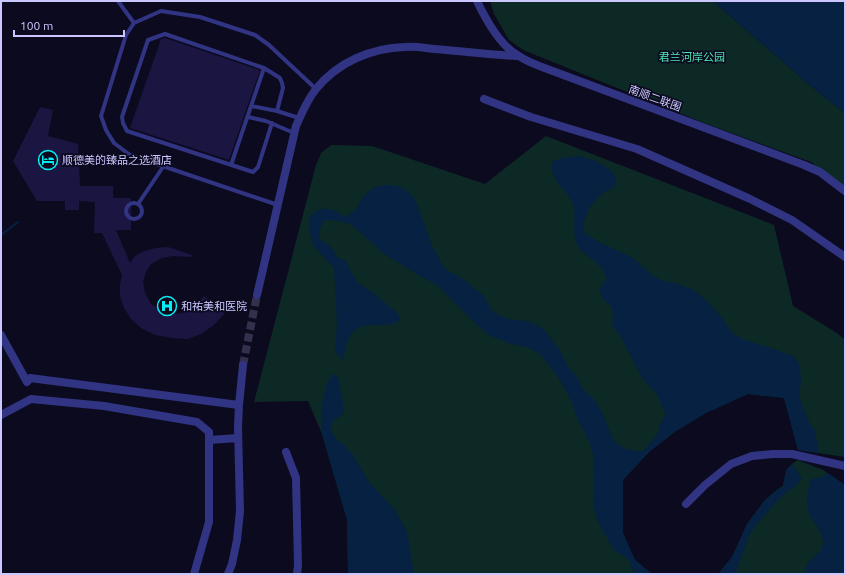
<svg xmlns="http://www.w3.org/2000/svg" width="846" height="575" font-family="Ubuntu,'Noto Sans SC',sans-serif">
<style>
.green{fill:#0d2926}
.water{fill:#062142}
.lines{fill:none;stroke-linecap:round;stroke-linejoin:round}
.stream{stroke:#062142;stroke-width:2}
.building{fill:#1a1541}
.minor-tunnel{stroke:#32304c;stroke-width:8;stroke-dasharray:8 4;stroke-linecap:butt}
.service{stroke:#313482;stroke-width:4}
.minor{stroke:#313482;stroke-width:8}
.labels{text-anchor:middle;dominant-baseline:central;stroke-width:3.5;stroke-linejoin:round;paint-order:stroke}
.park-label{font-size:11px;fill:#4ae9b4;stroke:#0c0a1f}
.street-label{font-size:11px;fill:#cac8ff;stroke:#0c0a1f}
.poi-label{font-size:11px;fill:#cac8ff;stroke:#0c0a1f;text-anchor:start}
</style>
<rect width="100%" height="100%" fill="#0c0a1f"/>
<path class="green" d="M490 1H713L812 87 845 113V187L811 162 704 123 523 50 509 40 494 14Z
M546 136 774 225 793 306 837 333 845 340V457L798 450 784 398 748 394 706 413 676 431 649 452 623 480V533L635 560 652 574H348L347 520 322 434 308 401 254 402 316 165 321 153 331 145 372 146 485 184Z
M798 460 823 470 845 485V574H718L732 557 747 524 765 500 778 489 783 486C786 473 785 467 798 460Z"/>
<path class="water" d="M713 1H845V113L812 87Z
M580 156C594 160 608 165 616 177L614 187 601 194 589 208 583 224 584 233 599 242 633 258 653 276 664 281 676 283 695 291 708 302 723 319 733 334 745 340 774 349 795 357 800 366 801 383 799 393 802 405 809 422 815 431 819 453 798 450 784 398 748 394 706 413 676 431 649 452 623 480V533L635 560 652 574H634L629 561 624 556 615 551 604 533 597 519 593 505 594 488 593 453 586 434 578 421 571 400 558 377 540 354 527 347 511 344 488 335 465 313 437 285 415 273 384 254 351 224 340 221 324 220 319 231 320 239 332 248 338 258 345 260 351 272 359 284 372 292 397 313 401 320C398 321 395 323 392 324 373 327 355 319 347 343 345 348 344 355 343 361L335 351 337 324 334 268 313 245 309 228 310 216C313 214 316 211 318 210 327 206 339 213 346 217L356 209 361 200 369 191 377 186 391 185 401 187 412 195 417 204 432 246 445 269 463 279 483 295 493 312 507 319 528 321 544 329 560 351 569 368 579 380 582 388 594 399 603 415 614 441 625 449 637 451H643L651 442 658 433 661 422 666 414 660 401 656 393 642 378 622 339 612 325 613 320 612 307 604 300 599 291 603 283 607 279C604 269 596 262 588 256 585 253 581 251 579 247 571 236 576 220 574 208 571 192 553 184 552 168 552 165 552 164 553 162 558 157 574 157 580 156Z
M333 374 338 377C340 389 343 401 344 413L333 421 331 427 332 432 337 440 343 444 353 455 369 482 395 510 407 531 413 569 415 574H348L347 520 322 434 321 408 327 383Z
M792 464 802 478 795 486 783 495 755 526 749 536 735 574H718L732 557 747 524 765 500 778 489 783 486 786 470Z
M828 473 845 485V574H805C805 558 822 556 823 544 824 533 813 522 809 513 805 502 808 490 811 479L822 477Z"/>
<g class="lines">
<path class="stream" d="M1 235 18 222"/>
</g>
<path class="building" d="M165 38 260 70 229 160 130 128 161 39Z
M40 107 53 110 48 136 78 144 80 186H113V198H131V230H116L130 263 135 256 142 252 155 248 168 247 192 255 191 257 173 256 162 258 151 264 146 272 143 282 145 293 151 304 161 310 172 314 183 313 194 306 204 296 225 313 214 325 201 334 188 339 172 338 155 335 141 328 131 319 124 308 120 296V285L122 275 102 233H94L95 202 79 201V210H65V201H37L13 161Z"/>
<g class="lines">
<path class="minor-tunnel" d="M243 365 257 295"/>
<path class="service" d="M118 1 134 23
M251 106 277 111 299 118
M248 117 266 121 294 133
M272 123 258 167 253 172 127 131 123 123 122 117 148 40 165 34 264 68 280 78 282 83 283 88 277 111
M231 165 264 68
M126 211a8 8 0 1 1 16 0a8 8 0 1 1-16 0Z
M138 204 163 167
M278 205 130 155 114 143 106 130 101 116 126 35 134 23 161 11 200 17 255 35 269 45 316 89"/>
<path class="minor" d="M477 1C486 20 500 46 519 56 526 61 534 64 542 67L804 165 820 172 845 191
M484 99 531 117 637 149 748 198 792 220 845 257
M257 295 296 126C302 113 307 100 316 89 338 62 371 48 405 47 414 46 425 48 435 49 462 51 490 55 517 56
M1 335 27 382 30 378 239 405
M1 415 31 399 104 406 197 422 209 432V522L194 574
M209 440 238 438
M286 452 296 478 298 565 297 574
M686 504 705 485 731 464 752 456 773 454H792L845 466
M228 574 232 564 237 540 240 511 238 427 239 405 243 365"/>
</g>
<defs>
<g id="hotel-ring" transform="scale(1)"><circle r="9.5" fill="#0c0a1f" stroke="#00eff3" stroke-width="1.5"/><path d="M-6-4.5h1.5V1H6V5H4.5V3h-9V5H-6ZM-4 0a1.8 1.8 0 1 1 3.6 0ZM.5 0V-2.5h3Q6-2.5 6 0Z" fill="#00eff3"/></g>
<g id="hospital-ring" transform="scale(1)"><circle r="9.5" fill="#0c0a1f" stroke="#00eff3" stroke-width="1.5"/><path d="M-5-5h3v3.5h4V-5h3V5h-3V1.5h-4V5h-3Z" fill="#00eff3"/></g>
</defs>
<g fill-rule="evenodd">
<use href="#hotel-ring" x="48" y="160"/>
<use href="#hospital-ring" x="167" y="306"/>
</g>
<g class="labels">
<g class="park-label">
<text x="692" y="57">君兰河岸公园</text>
</g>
<g class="street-label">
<text transform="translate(655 98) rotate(20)">南顺二联围</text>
</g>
<g class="poi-label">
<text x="62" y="160">顺德美的臻品之选酒店</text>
<text x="181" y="306">和祐美和医院</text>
</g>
</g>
<rect width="846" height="575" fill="none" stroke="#cac8ff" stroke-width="4"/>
<path d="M14 30v6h110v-6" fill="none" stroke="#cac8ff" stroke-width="2"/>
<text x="20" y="30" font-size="12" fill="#cac8ff" stroke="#0c0a1f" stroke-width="3" paint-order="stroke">100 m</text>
</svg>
